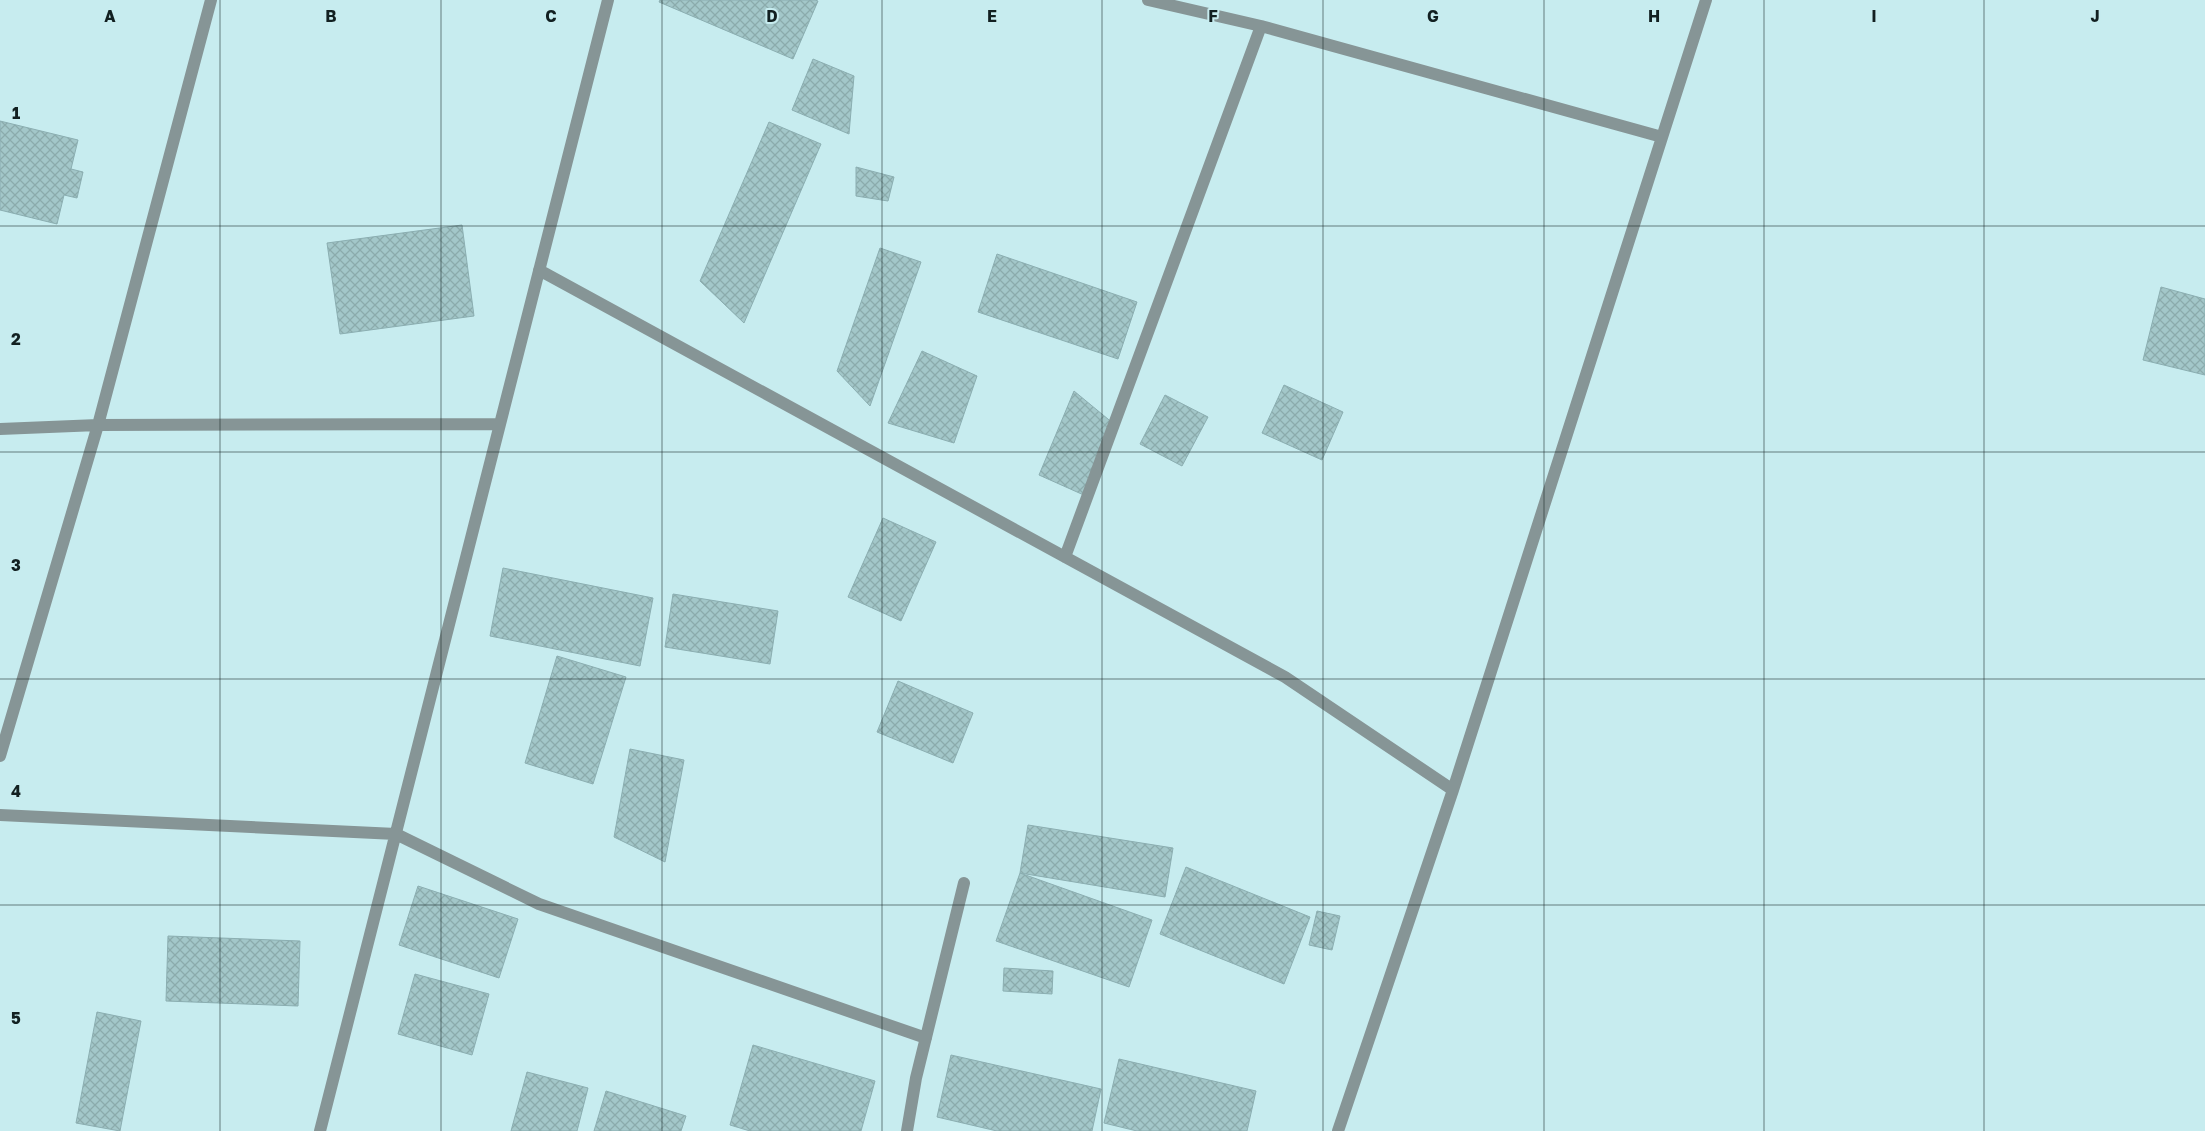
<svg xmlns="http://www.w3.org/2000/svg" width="2205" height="1131" font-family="'Golos Text',sans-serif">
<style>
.building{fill:url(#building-cross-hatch);stroke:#8baeb1}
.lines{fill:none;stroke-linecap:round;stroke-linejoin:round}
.minor{stroke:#869596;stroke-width:12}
.grid{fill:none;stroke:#122021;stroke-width:1;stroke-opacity:0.55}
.grid-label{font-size:16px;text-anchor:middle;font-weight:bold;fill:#122021;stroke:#c7ecef;stroke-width:4;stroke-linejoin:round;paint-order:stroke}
</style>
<defs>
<pattern id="building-cross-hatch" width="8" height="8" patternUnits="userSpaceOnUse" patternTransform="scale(1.25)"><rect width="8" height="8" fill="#a3c7c9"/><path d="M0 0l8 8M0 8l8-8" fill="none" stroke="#8babac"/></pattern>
</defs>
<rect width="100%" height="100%" fill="#c7ecef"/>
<path class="building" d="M660 0H815L818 1 793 59 659 2Z
M813 59 854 76 849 134 792 110Z
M0 121 78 140 71 169 83 172 77 198 64 195 57 224 0 210Z
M769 122 821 144 744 323 700 281Z
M856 167 894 177 888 201 856 196Z
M462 225 474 316 340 334 327 243Z
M880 248 921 262 870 406 837 371Z
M997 254 1137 302 1118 359 978 312Z
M2161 287 2205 299V375L2143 360Z
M922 351 977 376 954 443 888 423Z
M1284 385 1343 412 1322 460 1262 433Z
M1074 391 1114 424 1086 496 1039 475Z
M1165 395 1208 417 1182 466 1140 444Z
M883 518 936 542 901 621 848 597Z
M503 568 653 598 640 666 490 636Z
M673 594 778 611 770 664 665 647Z
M557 656 626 677 593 784 525 763Z
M898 681 973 713 953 763 877 732Z
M630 749 684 760 665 862 614 837Z
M1028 825 1173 848 1165 897 1020 873Z
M1186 867 1310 917 1284 984 1160 934Z
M1020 873 1152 920 1129 987 996 941Z
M418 886 518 919 499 978 399 945Z
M1317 911 1340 916 1332 950 1309 945Z
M168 936 300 941 298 1006 166 1001Z
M1004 968 1053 971 1052 994 1003 991Z
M415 974 489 994 472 1055 398 1034Z
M97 1012 141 1021 120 1131 76 1123Z
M753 1045 875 1081 861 1131H750L730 1125Z
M951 1055 1101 1089 1092 1131H997L937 1117Z
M1119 1059 1256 1091 1247 1131H1137L1104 1123Z
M527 1072 588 1088 577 1131H511Z
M606 1091 686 1116 681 1131H594Z"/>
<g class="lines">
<path class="minor" d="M1148 0 1261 26 1662 137
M539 270 1285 677 1453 790
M0 429 98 425 500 424
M1065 557 1261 26
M0 756 98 425 211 0
M0 815 396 834 539 904 926 1038
M320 1131 608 0
M907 1131 916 1078 964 883
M1338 1131 1453 790 1706 0"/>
</g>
<path class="grid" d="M220 0V1131M441 0V1131M662 0V1131M882 0V1131M1102 0V1131M1323 0V1131M1544 0V1131M1764 0V1131M1984 0V1131M0 226H2205M0 452H2205M0 679H2205M0 905H2205"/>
<g class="grid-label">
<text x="110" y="22">A</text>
<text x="331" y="22">B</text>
<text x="551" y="22">C</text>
<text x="772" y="22">D</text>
<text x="992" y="22">E</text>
<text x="1213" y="22">F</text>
<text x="1433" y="22">G</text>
<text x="1654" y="22">H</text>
<text x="1874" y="22">I</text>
<text x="2095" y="22">J</text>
<text x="16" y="119">1</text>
<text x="16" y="345">2</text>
<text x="16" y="571">3</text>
<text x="16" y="797">4</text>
<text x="16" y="1024">5</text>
</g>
</svg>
